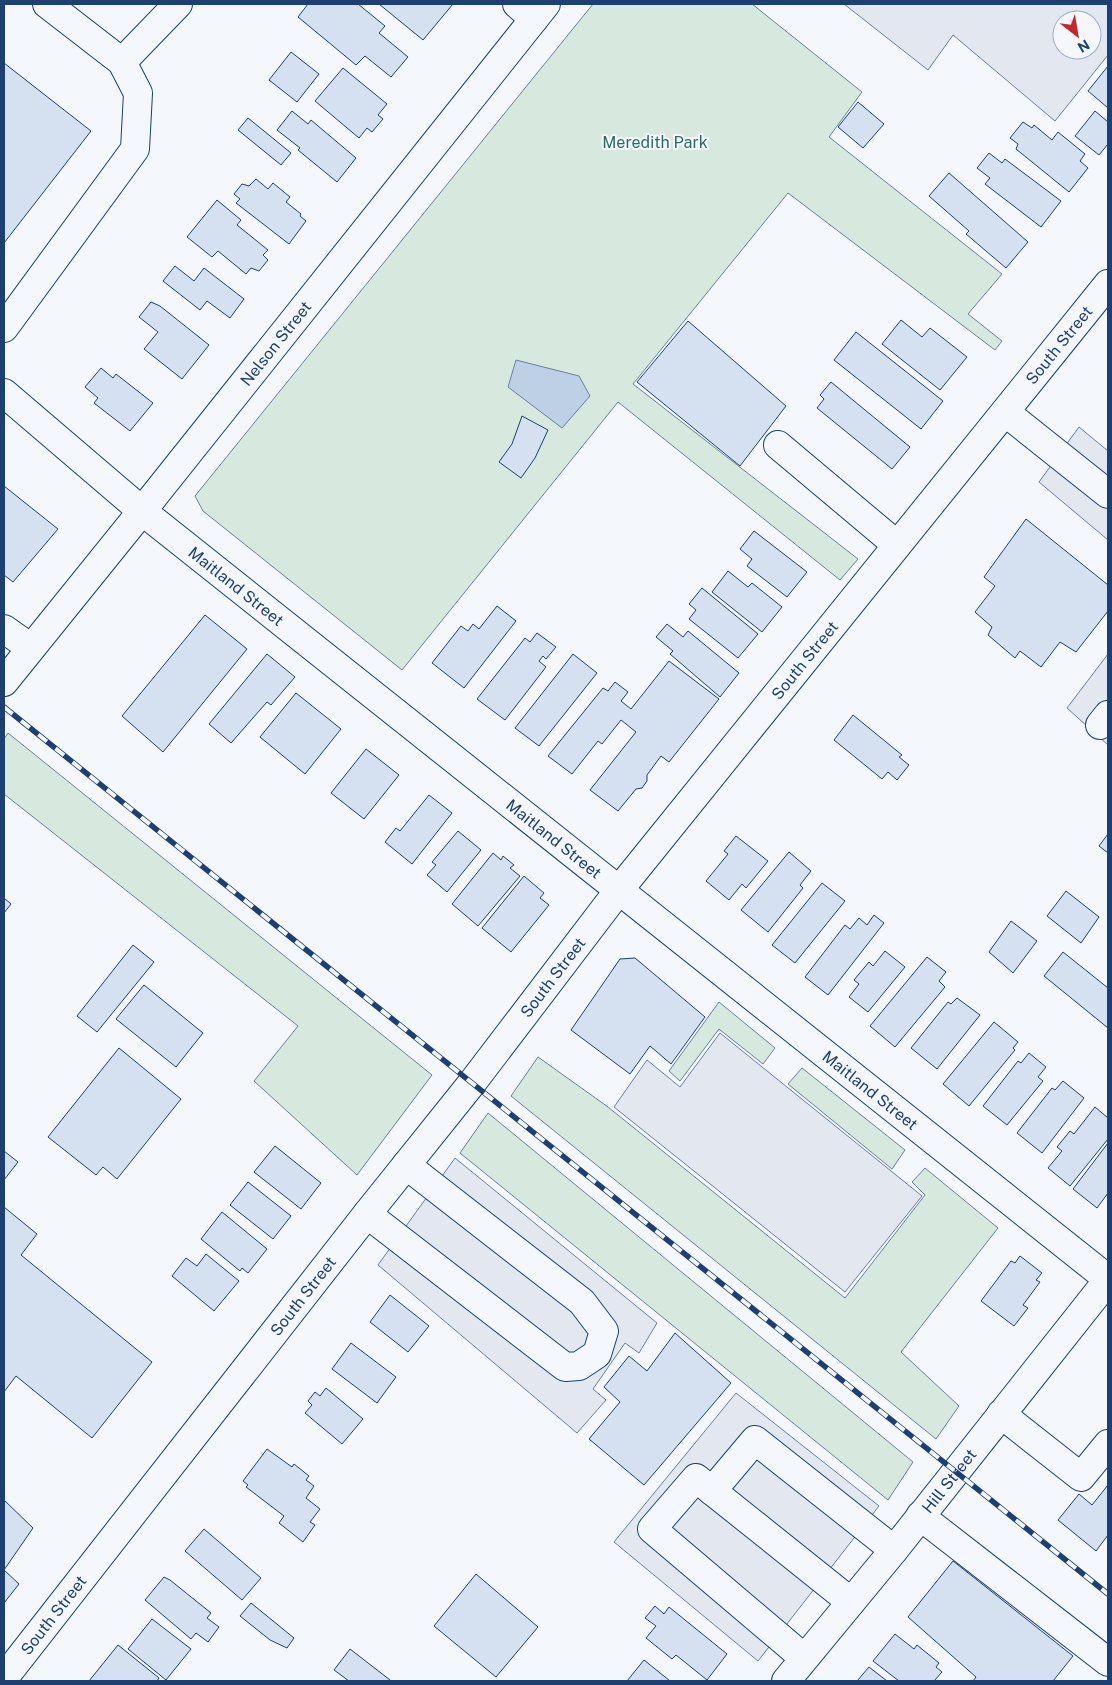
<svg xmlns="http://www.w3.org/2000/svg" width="1112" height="1685" font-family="'Public Sans',sans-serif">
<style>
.green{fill:#d7e8df;stroke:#687fa3}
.parking{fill:#e3e8f0;stroke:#687fa3;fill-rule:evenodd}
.water{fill:#bed0e5;stroke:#687fa3}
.building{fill:#d5e0f0;stroke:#1d3f73}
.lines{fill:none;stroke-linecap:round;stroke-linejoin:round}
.minor-casing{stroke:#1d3f73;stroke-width:30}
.minor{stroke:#f4f7fb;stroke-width:28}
.rail-casing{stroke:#1d3f73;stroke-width:5.5}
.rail{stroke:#f4f7fb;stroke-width:4;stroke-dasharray:11;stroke-linecap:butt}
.labels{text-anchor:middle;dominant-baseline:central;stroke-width:4;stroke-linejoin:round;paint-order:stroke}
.park-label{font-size:16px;fill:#2c6c60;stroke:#f4f7fb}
.street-label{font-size:16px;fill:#1d3f73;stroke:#f4f7fb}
</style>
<rect width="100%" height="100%" fill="#f4f7fb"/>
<path class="green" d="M593 4H752L862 92 829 137 1002 274 968 314 1002 341 995 350 788 193 633 384 858 559 840 580 618 402 402 670 203 511 195 496Z
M8 733 432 1075 357 1175 254 1081 298 1026 4 794V739Z
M719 1002 775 1048 763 1064 719 1029 680 1081 669 1071Z
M538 1057 608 1107 845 1298 925 1195 912 1182 925 1168 998 1228 901 1352 959 1406 936 1439 511 1096Z
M802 1068 905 1150 892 1169 788 1084Z
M488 1113 913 1462 888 1500 460 1153Z"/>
<path class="parking" d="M844 4H1108V55L1055 121 953 35 928 70ZM1062 20H1092V50H1062Z
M1079 427 1108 451V540L1039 482Z
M1108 654V745L1067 708Z
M720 1033 922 1196 845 1292 614 1107 647 1060 680 1087Z
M455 1158 657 1323 639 1353 625 1343 593 1389 606 1400 577 1433 378 1265Z
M736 1393 879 1506 758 1661 614 1542Z"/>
<path class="water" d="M516 360 579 376 590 396 562 428 508 387Z"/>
<path class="building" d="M308 4H358L385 26 379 33 408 57 391 77 365 56 356 65 298 17Z
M379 4H453L423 40Z
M291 52 319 74 297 102 269 80Z
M4 63 91 131 4 243Z
M1108 66V108L1088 91Z
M343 68 387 104 378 115 383 119 372 132 367 128 359 138 315 101Z
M858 102 884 124 863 148 838 127Z
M292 111 308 124 311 120 356 158 337 182 298 150 300 148 277 130Z
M1095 111 1108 122V144L1099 155 1075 136Z
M248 118 291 153 281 165 238 130Z
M1023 122 1032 128 1034 125 1052 140 1058 132 1085 154 1080 161 1088 168 1069 192 1016 149 1018 144 1010 138Z
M989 153 1002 163 1005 159 1061 201 1041 227 985 184 990 178 977 168Z
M949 173 1028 242 1006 268 966 234 969 231 929 196Z
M256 179 268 189 273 183 290 197 286 202 301 214 300 216 306 221 289 244 236 203 240 199 234 194 242 184 249 186Z
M217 200 241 220 237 225 268 250 263 255 268 260 259 271 251 268 246 274 218 251 212 257 187 237Z
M175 266 194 281 204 268 244 299 230 318 207 301 200 310 163 281Z
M151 302 160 306 209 345 182 379 144 349 158 332 139 317Z
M901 320 922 337 930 328 967 357 940 390 882 344Z
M688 321 786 406 740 466 637 382Z
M856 332 943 401 921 429 834 360Z
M101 368 113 378 116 374 153 403 130 431 94 403 98 398 85 387Z
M831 382 910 447 892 469 817 408 824 399 820 395Z
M522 416 548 430 535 458 521 478 499 462 512 444Z
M4 486 58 529 13 582 4 575Z
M1026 519 1108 585V611L1076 652 1060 642 1041 667 1020 651 1015 658 988 635 992 627 975 612 995 586 984 577Z
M754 531 807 572 787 597 747 566 752 559 740 549Z
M728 571 748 587 752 583 782 607 762 632 712 592Z
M702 588 758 634 738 658 689 619 696 610 689 604Z
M497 606 516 621 464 688 432 663 461 626 468 631 473 624 479 629Z
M205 615 247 649 163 752 122 716Z
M667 624 683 637 688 631 739 673 720 697 670 654 673 651 656 637Z
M537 633 556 647 546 659 543 656 539 661 546 667 505 720 477 699 525 638 530 642Z
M267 654 295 677 271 705 267 702 231 743 209 724Z
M573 654 597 673 539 746 515 728Z
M669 661 719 699 669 762 661 756 647 775V781L642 788 636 789 618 811 590 790 636 732 621 720 602 744 598 741 572 774 548 756 603 688 608 691 615 682 628 692 621 701 631 709Z
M296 693 341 729 305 774 260 737Z
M853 715 902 755 899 757 909 765 897 780 888 772 882 779 834 740Z
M366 749 399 775 364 819 331 793Z
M429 795 452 813 412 864 385 842 396 828 400 831Z
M458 831 481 850 447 892 427 875 436 865 432 862Z
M1108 834V853L1099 846Z
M736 836 768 861 746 888 742 884 729 900 706 881 728 854 724 851Z
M789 852 811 871 800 885 803 888 768 932 741 910Z
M493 853 501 860 503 856 514 865 510 868 520 876 478 926 452 904Z
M524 876 544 893 540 898 549 905 511 952 482 928Z
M822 883 845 901 795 963 772 945Z
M1066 891 1099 917 1081 943 1047 916Z
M4 898 11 904 4 913Z
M874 915 884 923 828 995 805 977 845 925 850 929 859 918 867 925Z
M1011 921 1037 941 1013 973 989 952Z
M133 945 154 962 97 1032 77 1016Z
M885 951 905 967 868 1012 849 997 859 984 854 980 869 962 873 966Z
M1063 952 1108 988V1028L1044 976Z
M927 957 946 972 939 981 945 987 895 1047 870 1026Z
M635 958 705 1017 671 1064 650 1046 630 1074 571 1030 620 959Z
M144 985 203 1033 176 1067 116 1019Z
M957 998 980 1015 937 1069 911 1048 948 1002 951 1004Z
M994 1022 1018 1042 1013 1048 1015 1050 969 1106 943 1084Z
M119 1048 181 1099 117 1179 103 1167 96 1175 48 1137Z
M1029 1053 1046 1067 1038 1077 1043 1081 1007 1125 983 1106 1018 1061 1021 1063Z
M1063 1081 1084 1098 1042 1153 1017 1133 1052 1088 1055 1090Z
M1095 1107 1108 1118V1139L1070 1186 1048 1168 1062 1151 1057 1147 1070 1131 1074 1134Z
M1108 1143V1193L1097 1208 1073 1189Z
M275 1146 321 1183 301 1209 254 1172Z
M4 1151 18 1162 4 1180Z
M248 1182 291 1216 273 1239 230 1205Z
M4 1207 37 1234 21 1255 152 1362 92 1438 16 1376 4 1392Z
M222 1212 267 1249 248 1273 242 1268 240 1271 201 1239Z
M206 1254 239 1281 214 1311 172 1276 186 1258 197 1266Z
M1020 1256 1042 1273 1036 1280 1040 1282 1023 1305 1028 1308 1014 1326 981 1301 1011 1261 1015 1263Z
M390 1295 429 1326 408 1352 370 1322Z
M675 1333 731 1383 644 1485 589 1439 620 1402 604 1387 629 1356 647 1371Z
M351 1343 396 1377 377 1403 332 1369Z
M326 1388 363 1419 342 1444 305 1413 312 1405 308 1401 315 1392 320 1396Z
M267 1449 292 1467 294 1464 309 1476 306 1480 314 1486 306 1498 320 1509 310 1522 315 1525 303 1542 279 1523 284 1516 246 1487 248 1485 243 1481Z
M1108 1485V1535L1096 1551 1058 1520 1079 1494 1092 1505Z
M4 1500 33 1528 4 1570 19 1584 4 1603Z
M204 1529 261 1578 242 1600 185 1551Z
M953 1561 1073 1656 1053 1681H973L976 1677 908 1617Z
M476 1574 538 1627 496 1677 434 1626Z
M164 1577 170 1580 211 1613 207 1618 219 1627 208 1642 196 1633 191 1639 145 1600Z
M251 1603 294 1638 287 1648 270 1640 240 1616Z
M655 1606 664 1614 669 1607 727 1654 707 1680 676 1655 672 1659 646 1638 656 1626 645 1618Z
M152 1619 191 1649 166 1680 128 1649Z
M895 1634 914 1649 917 1645 939 1663 936 1667 942 1672 934 1681H899L873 1661Z
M118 1645 159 1678 157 1681H89Z
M350 1649 390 1680 389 1681H349L334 1670Z
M644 1660 670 1681H627Z
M869 1667 887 1681H857Z"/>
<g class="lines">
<g class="minor-casing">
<g id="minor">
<path d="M517 4 534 19"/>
<path d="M122 62 178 4"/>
<path d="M4 328 135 149 138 93 122 62 47 4"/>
<path id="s1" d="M4 393 142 511 1108 1279"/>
<path d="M1005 412 1108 494"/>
<path d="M778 445 897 545"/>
<path d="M4 629 31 648"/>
<path id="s2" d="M4 682 142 511 546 4"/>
<path d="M1100 725 1108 715"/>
<path d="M367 1214 565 1367 579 1366 597 1354 604 1331 582 1302 406 1165"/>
<path d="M1001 1414 1081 1477 1108 1444"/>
<path d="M712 1491 755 1440 894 1550"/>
<path d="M920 1516 1108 1662"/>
<path d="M804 1658 652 1529 696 1478 851 1602"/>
<path id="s3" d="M4 1678 367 1214 472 1083 619 890 1108 284"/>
<path id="s4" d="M786 1681 894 1550 1108 1280"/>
</g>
</g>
<use href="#minor" class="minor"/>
<g class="rail-casing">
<path id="rail" d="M4 707 1108 1594"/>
</g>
<use href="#rail" class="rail"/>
</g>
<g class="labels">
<g class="park-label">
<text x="655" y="142">Meredith Park</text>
</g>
<g class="street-label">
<text stroke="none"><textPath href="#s2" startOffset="434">Nelson Street</textPath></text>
<text stroke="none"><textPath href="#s3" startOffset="1700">South Street</textPath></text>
<text stroke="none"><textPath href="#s1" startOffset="302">Maitland Street</textPath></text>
<text stroke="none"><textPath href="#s3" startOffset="1295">South Street</textPath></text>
<text stroke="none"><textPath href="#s1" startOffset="708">Maitland Street</textPath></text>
<text stroke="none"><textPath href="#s3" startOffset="890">South Street</textPath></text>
<text stroke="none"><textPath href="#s1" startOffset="1112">Maitland Street</textPath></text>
<text stroke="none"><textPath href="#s3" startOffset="485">South Street</textPath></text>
<text stroke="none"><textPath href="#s4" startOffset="258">Hill Street</textPath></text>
<text stroke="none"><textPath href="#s3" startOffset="80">South Street</textPath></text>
</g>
</g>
<rect width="1112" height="1685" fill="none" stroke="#1d3f73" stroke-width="10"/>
<g transform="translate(1077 35) rotate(149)"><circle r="24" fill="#f4f7fb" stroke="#9eadc5"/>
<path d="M0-4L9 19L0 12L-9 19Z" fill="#c62828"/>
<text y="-8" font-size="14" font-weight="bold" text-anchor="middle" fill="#1d3f73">N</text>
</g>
</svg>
